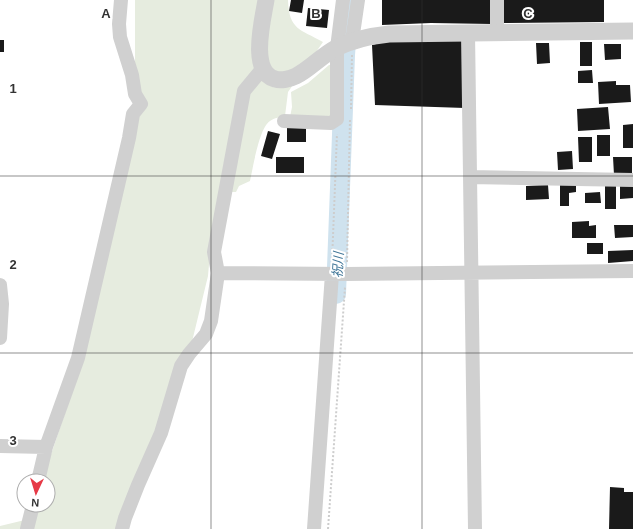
<svg xmlns="http://www.w3.org/2000/svg" width="633" height="529" font-family="Helvetica,'Noto Sans JP',sans-serif">
<style>
.green{fill:#e6ecdf}
.lines{fill:none;stroke-linecap:round;stroke-linejoin:round}
.river{stroke:#cfe2ee;stroke-width:20}
.building{fill:#1a1a1a}
.path{stroke:#cdcdcd;stroke-width:2;stroke-dasharray:2 2;stroke-linecap:butt}
.minor{stroke:#d0d0d0;stroke-width:14}
.tertiary{stroke:#d0d0d0;stroke-width:17}
.grid{fill:none;stroke:#333;stroke-width:1;stroke-opacity:0.55}
.labels{text-anchor:middle;dominant-baseline:central;stroke-width:4;stroke-linejoin:round;paint-order:stroke}
.water-label{font-size:13px;font-style:italic;fill:#3f7597;stroke:#fff}
.grid-label{font-size:13px;text-anchor:middle;font-weight:bold;fill:#333;stroke:#fff;stroke-width:4;stroke-linejoin:round;paint-order:stroke}
</style>
<rect width="100%" height="100%" fill="#fff"/>
<path class="green" d="M135 0H288C289 30 300 29 323 42L288 92 285 116C281 117 274 118 270 121 259 128 253 168 250 181L239 186 236 192H231L212 230 208 276 189 354 131 502 129 529H0V526L29 519 34 505H48V481H42L79 372 135 94Z
M329 65H332L331 123 290 117 292 107 291 92 308 83Z"/>
<g class="lines">
<path class="river" d="M336 294 345 55 349 0"/>
</g>
<path class="building" d="M291 0H304L302 13 289 11Z
M382 0H490L492 24 431 23 382 25Z
M502 0H604V22L503 23Z
M308 8 329 10 327 28 306 26Z
M465 39V108L375 105 372 45 384 42Z
M0 40H4V52H0Z
M580 42H592V66H580Z
M536 43H549L550 63 537 64Z
M604 44H621V59L605 60Z
M592 70 593 83H578V71Z
M616 81V85H630L631 102 599 104 598 82Z
M608 107 610 129 578 131 577 109Z
M633 124V148H623V125Z
M287 128H306V142H287Z
M268 131 280 134 272 159 261 156Z
M597 135H610V156H597Z
M578 137H592V162H579Z
M572 151 573 169 558 170 557 152Z
M276 157H304V173H276Z
M613 157H632V174L614 175Z
M560 182H576V192L569 193V206H560Z
M605 183H616V209H605Z
M548 185 549 199 526 200V186Z
M620 185H633V198L620 199Z
M600 192 601 203H585V193Z
M589 221V226L596 225V238H572V222Z
M614 225H633V237L615 238Z
M587 243H603V254H587Z
M633 250V261L608 263V251Z
M610 487 624 488V492H633V529H609Z"/>
<g class="lines">
<path class="path" d="M351 109 352 55
M332 262 337 134
M347 262 350 119
M328 529 345 287"/>
<path class="minor" d="M497 0V32
M468 33 475 529
M352 41 358 0
M284 121 331 123 337 119V48L343 0
M470 177 633 180
M218 273 346 274 633 271
M0 285 2 304 0 338
M0 446 46 447 78 358 129 138 133 114 141 104 135 94 132 75 120 37 119 24 121 0
M38 481 46 447
M27 529 33 505
M122 529 125 518 138 485 161 433 181 366 189 354 206 334 211 321 218 273 214 252 244 91 263 68
M314 529 332 274"/>
<path class="tertiary" d="M266 0C263 19 249 72 275 79 281 81 290 79 296 76 310 69 321 56 336 48 352 40 370 36 389 34L633 31"/>
</g>
<path class="grid" d="M211 0V529M422 0V529M0 176H633M0 353H633"/>
<g class="labels">
<g class="water-label">
<text transform="translate(338 265) rotate(-87)">祝川</text>
</g>
</g>
<g class="grid-label">
<text x="106" y="18">A</text>
<text x="316" y="18">B</text>
<text x="528" y="18">C</text>
<text x="13" y="93">1</text>
<text x="13" y="269">2</text>
<text x="13" y="445">3</text>
</g>
<g transform="translate(36 493) rotate(184)"><circle r="19" fill="#ffffff" stroke="#adadad"/>
<path d="M0-3L7 15L0 10L-7 15Z" fill="#e63946"/>
<text y="-6" font-size="11" font-weight="bold" text-anchor="middle" fill="#333333">N</text>
</g>
</svg>
